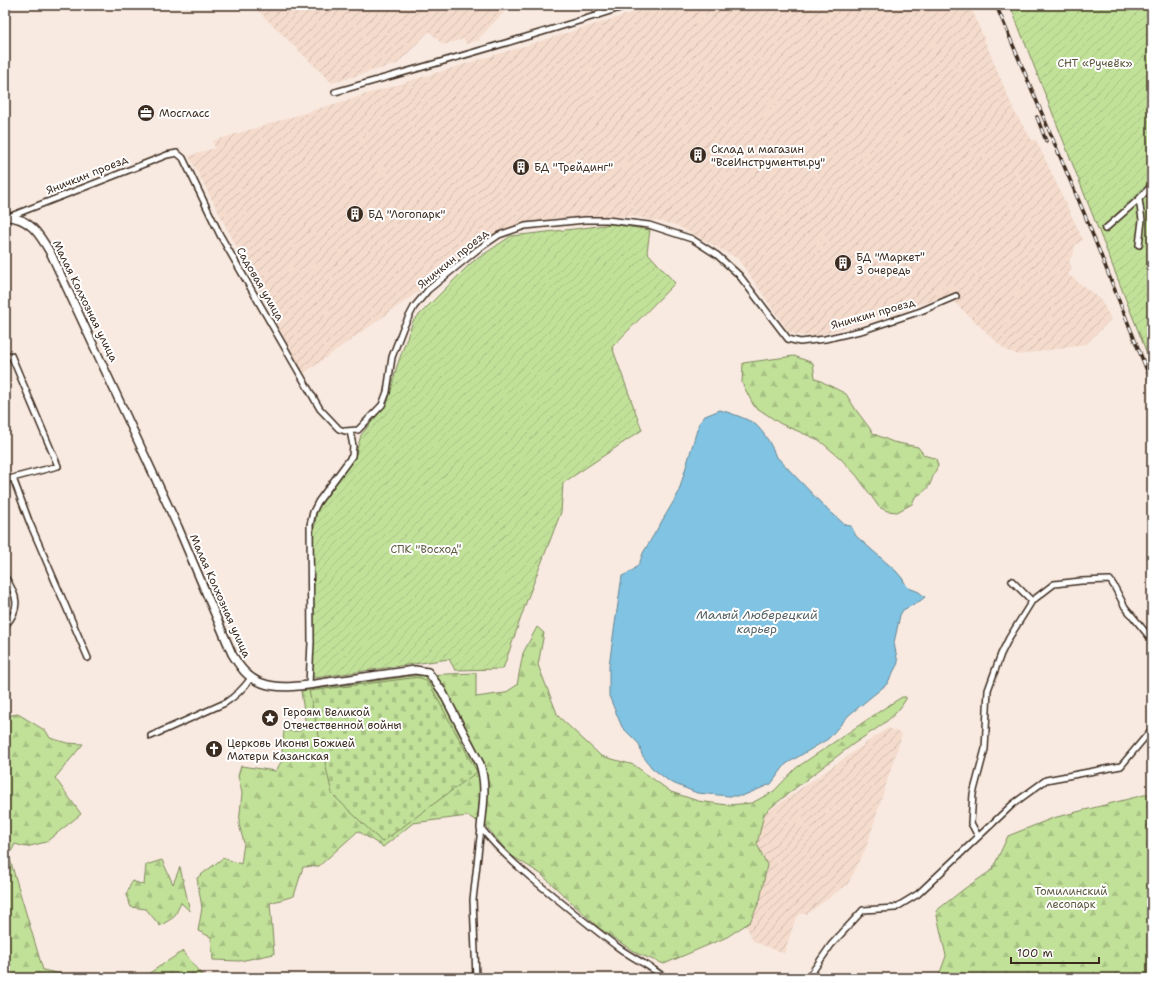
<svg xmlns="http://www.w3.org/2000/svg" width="1157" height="983" font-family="'Shantell Sans',sans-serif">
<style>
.industrial{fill:url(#industrial-furrows)}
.forest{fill:url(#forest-firs);stroke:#7e865c}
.cemetery{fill:url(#cemetery-stones);stroke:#7e865c}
.garden{fill:url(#garden-furrows);stroke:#7e865c}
.water{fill:#81c3e2;stroke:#658694}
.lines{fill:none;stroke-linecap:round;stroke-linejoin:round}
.street-casing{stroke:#3b2a1e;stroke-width:8}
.secondary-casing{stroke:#3b2a1e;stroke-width:10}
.street{stroke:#fff;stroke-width:5}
.secondary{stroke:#fff;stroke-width:7}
.rail-casing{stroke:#3b2a1e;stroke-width:3.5}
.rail{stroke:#fff;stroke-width:2;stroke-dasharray:6;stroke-linecap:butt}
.labels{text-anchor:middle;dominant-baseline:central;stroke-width:4;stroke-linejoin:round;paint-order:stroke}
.park-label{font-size:11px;fill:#5c583d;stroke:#fff}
.poi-label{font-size:11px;fill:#3b2a1e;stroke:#fff;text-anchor:start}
.street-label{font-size:11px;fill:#3b2a1e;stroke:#fff}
.water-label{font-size:12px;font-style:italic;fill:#546063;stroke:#fff}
</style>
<defs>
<pattern id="industrial-furrows" width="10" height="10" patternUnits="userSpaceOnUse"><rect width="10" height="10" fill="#f4dbcc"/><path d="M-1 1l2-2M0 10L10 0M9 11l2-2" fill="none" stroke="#d2bcaf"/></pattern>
<pattern id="forest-firs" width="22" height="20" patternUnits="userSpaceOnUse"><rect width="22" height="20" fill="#c1e199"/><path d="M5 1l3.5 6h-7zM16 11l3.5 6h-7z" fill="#a7c183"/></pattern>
<pattern id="cemetery-stones" width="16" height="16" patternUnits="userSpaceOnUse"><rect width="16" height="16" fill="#c1e199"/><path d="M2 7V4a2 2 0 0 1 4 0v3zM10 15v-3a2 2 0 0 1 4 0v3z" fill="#a7c183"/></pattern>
<pattern id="garden-furrows" width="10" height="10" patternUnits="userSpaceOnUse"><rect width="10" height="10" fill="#c1e199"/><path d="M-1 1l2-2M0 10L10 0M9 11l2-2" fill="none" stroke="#a7c183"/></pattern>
</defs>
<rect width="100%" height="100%" fill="#f9eae1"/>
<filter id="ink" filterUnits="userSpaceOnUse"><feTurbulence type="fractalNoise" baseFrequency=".025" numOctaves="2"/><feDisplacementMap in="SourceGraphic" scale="8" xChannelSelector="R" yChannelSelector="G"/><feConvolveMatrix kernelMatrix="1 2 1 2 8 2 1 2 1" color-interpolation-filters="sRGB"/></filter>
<g filter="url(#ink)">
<path class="industrial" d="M252 5H511L479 38 480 40 466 44 464 39 443 45 429 31 397 64 332 83Z
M642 5H970L1014 111 1032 140H1036L1083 240 1075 245 1073 255 1069 261 1072 268 1068 274 1101 300 1111 319 1086 344 1018 355 1004 349 954 302 958 298 954 294 814 337 796 335 789 332 738 259 676 225 632 216 554 218 498 231 446 272 303 374 189 156 215 148 213 141 629 14Z
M888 728 902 734 866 848 848 884 807 914H800L795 920 784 954 753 941 746 925 750 922 760 900 767 865 757 844 764 814Z"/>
<path class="forest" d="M794 356 813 363 815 378 846 394 856 410 874 434 893 442 918 447 924 455 936 459 938 466C928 483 935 486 915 497L912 504 897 512 887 511 879 507 857 476 840 458 819 440 781 424 754 406 742 383 743 363Z
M537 627 544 633 538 665 558 716 601 756 634 765 671 792 698 801 727 805 752 803 774 791 796 768 886 707 902 697H906V699C894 721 871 731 852 745 824 766 796 787 769 809L764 814 757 844 767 865 760 900 750 922 727 937 664 964 636 953 599 928 541 874 509 854 486 826 468 816 413 823 383 847 358 831 319 866 303 867 294 896 270 903 274 954 240 961 213 960 211 937 198 931 202 908 197 878 223 858 241 864 244 843 239 824 242 793 238 776 241 766 276 771 281 762 284 731H300L306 726 301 691 420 675 476 673V697L505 693 517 685 523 653Z
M18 714 46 731 50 738 67 743 83 744 55 778 81 814 46 842 26 847 15 844 9 856 43 970 79 978H5V716Z
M1152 793V978H938L946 956 936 911 964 889 992 870 1008 836 1053 818Z
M162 860 173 884 180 867 190 911 181 903 174 917 160 926 146 909 131 907 126 895 132 881 144 885 146 865Z
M183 951 204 978H142Z"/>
<path class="cemetery" d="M420 677 429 683 477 772 382 842 332 794 309 691Z"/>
<path class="garden" d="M1010 5H1152V366Z
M612 224 650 230 647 252 675 283 612 347 642 430 563 483 561 512 527 600 503 669 455 670 449 659 314 678 311 674 313 537 317 510 355 457 361 435 388 402 397 366 413 321 471 263 511 236 583 228Z"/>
<path class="water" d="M720 410C728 412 748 419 755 424 763 431 772 445 775 455L821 503 845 525 851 526 856 536 896 571 902 578 906 585 909 588 919 592 925 597 920 601 903 610 900 615 894 643 898 663 887 684 849 715 828 739 786 764 771 784 742 796H729L697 793 670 782 652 768 642 755 639 744 622 727 609 696V665L622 576C635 570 639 567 643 553L678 494 699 423 705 416Z"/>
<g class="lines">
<g class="street-casing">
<path id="street" d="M597 16 604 5
M335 92C433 64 532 37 629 5
M11 216 111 177 167 155 177 153 183 158 220 235 320 409 339 429 345 431 358 430 382 405 387 392 392 357 403 328 414 307 428 290 477 250 499 235 525 226 585 220H607L649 225 692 239 717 255 739 275 788 339 800 342 825 339 864 330 921 311 956 296
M1105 229 1139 199
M1139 245 1142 220 1139 199 1152 185
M5 357 11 355 58 466 5 480
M13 478 29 521 88 658
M5 577C18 596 21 608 5 626
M1012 581 1032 601 1054 584 1081 581 1110 580 1114 586 1125 607 1152 640
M309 684 311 642 310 525 313 512 318 502 352 456 353 446 350 431
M151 736 225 703C236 696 243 689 251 678
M481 828C502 854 526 874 552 895 574 913 596 931 619 948 634 959 651 966 665 978
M978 836 971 823 973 794 985 749 988 690 1001 654 1009 638 1032 601
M476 978 473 900 481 828
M808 978 831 945 863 910 895 908 918 894 1013 804 1046 780 1121 766 1152 729"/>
</g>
<g class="secondary-casing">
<path id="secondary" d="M5 217C29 216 40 235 51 254L178 527 232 654C240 667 247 678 262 683 282 691 314 684 335 681 362 677 388 674 415 670L428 672 442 691 480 764C487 787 483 805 481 828"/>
</g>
<use href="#street" class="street"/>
<use href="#secondary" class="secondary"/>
<g class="rail-casing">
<path id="rail" d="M996 5 1084 213 1152 383
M1037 117 1046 141"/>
</g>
<use href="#rail" class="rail"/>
</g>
</g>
<defs>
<g id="office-disc" transform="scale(0.9)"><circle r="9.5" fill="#3b2a1e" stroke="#fff"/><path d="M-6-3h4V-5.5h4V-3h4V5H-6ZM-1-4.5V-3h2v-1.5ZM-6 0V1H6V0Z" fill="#fff"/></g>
<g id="building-disc" transform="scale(0.9)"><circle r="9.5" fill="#3b2a1e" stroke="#fff"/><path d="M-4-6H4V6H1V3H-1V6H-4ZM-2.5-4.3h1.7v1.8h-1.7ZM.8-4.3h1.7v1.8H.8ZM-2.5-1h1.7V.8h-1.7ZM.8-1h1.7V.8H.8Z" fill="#fff"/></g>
<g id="sight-disc" transform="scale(0.9)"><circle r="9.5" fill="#3b2a1e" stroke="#fff"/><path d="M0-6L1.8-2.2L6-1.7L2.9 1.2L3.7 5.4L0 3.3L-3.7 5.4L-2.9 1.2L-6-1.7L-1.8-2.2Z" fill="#fff"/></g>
<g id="church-disc" transform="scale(0.9)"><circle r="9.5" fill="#3b2a1e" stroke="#fff"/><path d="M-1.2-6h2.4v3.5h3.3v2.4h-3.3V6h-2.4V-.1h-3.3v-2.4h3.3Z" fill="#fff"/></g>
</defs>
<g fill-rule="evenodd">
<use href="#office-disc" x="146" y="113"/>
<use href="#building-disc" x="698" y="155"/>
<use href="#building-disc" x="521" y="167"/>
<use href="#building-disc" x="355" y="214"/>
<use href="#building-disc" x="843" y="263"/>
<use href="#sight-disc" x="270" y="718"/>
<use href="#church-disc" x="214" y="749"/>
</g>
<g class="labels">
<g class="park-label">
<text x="1095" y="63">СНТ «Ручеёк»</text>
<text x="426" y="549">СПК "Восход"</text>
<text x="1071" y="891">Томилинский<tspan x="1071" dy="13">лесопарк</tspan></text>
</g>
<g class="poi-label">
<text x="159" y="113">Мосгласс</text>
<text x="711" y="149">Склад и магазин<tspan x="711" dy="13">"ВсеИнструменты.ру"</tspan></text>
<text x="534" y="167">БД "Трейдинг"</text>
<text x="368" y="214">БД "Логопарк"</text>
<text x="856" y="257">БД "Маркет"<tspan x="856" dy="13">3 очередь</tspan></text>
<text x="283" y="712">Героям Великой<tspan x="283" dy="13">Отечественной войны</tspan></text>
<text x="227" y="743">Церковь Иконы Божией<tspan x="227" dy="13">Матери Казанская</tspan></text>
</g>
<g class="street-label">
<text transform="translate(87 175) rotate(-22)">Яничкин проезд</text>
<text transform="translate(453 259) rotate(-39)">Яничкин проезд</text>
<text transform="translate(260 284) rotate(60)">Садовая улица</text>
<text transform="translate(85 301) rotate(64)">Малая Колхозная улица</text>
<text transform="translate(873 314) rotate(-16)">Яничкин проезд</text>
<text transform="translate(220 596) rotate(66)">Малая Колхозная улица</text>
</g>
<g class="water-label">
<text x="757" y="615">Малый Люберецкий<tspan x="757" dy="14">карьер</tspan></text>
</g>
</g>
<rect width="1157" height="983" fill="none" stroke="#fff" stroke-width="20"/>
<rect x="10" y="10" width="1137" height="963" fill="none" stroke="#3b2a1e" stroke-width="1.5" filter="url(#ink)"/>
<path d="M1011 957v6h88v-6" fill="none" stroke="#3b2a1e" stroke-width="2"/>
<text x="1017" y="957" font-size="12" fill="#3b2a1e" stroke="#ffffff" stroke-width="3" paint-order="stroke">100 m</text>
</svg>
